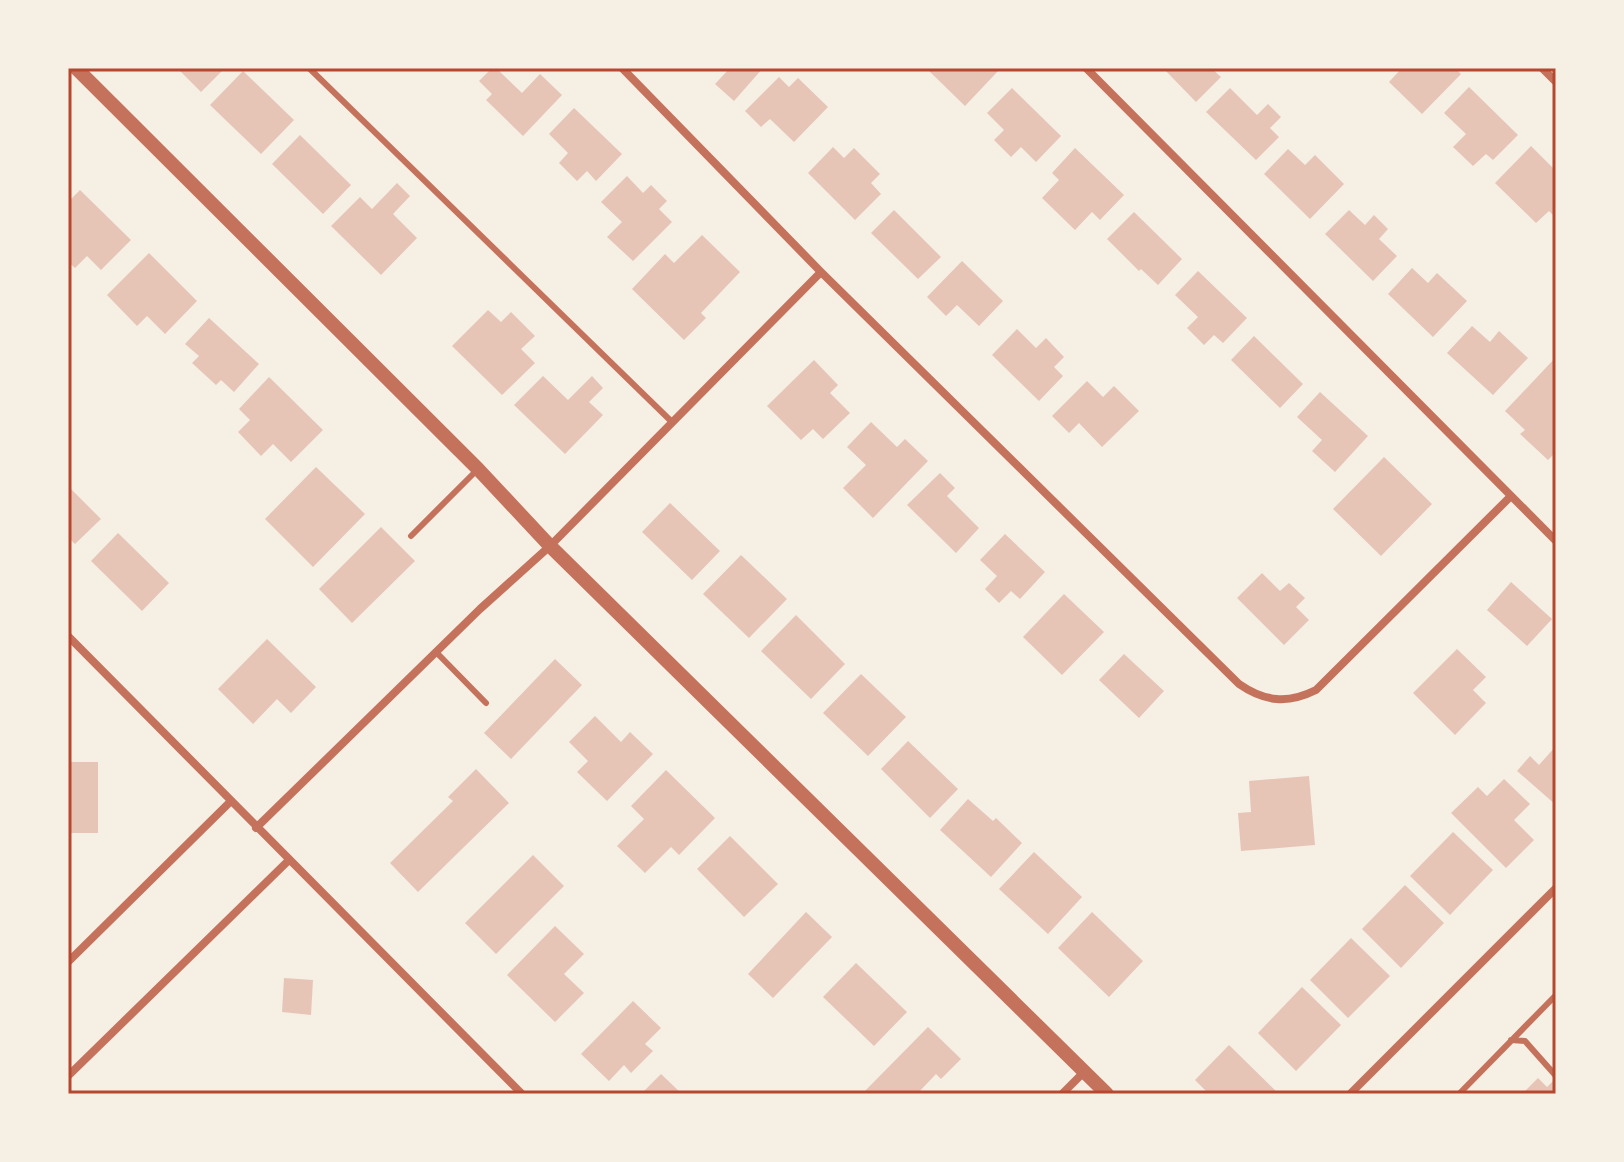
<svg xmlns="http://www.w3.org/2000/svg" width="1624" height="1162" font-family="'DM Sans',sans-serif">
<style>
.building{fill:#e6c5b7}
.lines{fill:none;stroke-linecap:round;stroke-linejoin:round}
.service{stroke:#c5725c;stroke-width:6}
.minor{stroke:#c5725c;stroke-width:8}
.tertiary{stroke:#c5725c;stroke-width:14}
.neatline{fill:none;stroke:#b5482f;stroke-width:3}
</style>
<rect width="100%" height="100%" fill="#f6efe4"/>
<path class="building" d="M177 68H225L201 92Z
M492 68H496L522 93 540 74 562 95 523 136 486 100 492 94 479 81Z
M730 68H763L734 101 715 84Z
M926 68H997L999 70 965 106Z
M1163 68H1211L1221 77 1196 102Z
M1402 68H1455L1461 74 1422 114 1389 82Z
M243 71 294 120 261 154 210 105Z
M779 77 789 87 798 78 828 107 794 142 770 119 761 127 745 111Z
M1469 87 1518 135 1493 160 1486 154 1473 166 1453 147 1466 134 1444 113Z
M1012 88 1061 136 1036 162 1021 147 1011 157 994 140 1004 130 987 113Z
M1230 88 1257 115 1268 104 1281 117 1270 128 1279 137 1256 160 1206 112Z
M574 108 622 154 596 181 587 171 577 181 559 163 568 153 549 134Z
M300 135 351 185 323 214 272 164Z
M1531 146 1556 171V218L1549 211 1536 223 1495 183Z
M833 147 844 158 854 148 880 174 871 183 881 194 855 220 808 173Z
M1075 148 1124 195 1100 220 1092 212 1075 230 1042 198 1059 180 1052 173Z
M1288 149 1305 165 1315 155 1344 184 1310 219 1264 174Z
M627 176 643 193 651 185 667 201 659 209 672 222 633 261 607 237 622 222 601 202Z
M397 183 410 196 393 214 417 238 381 275 331 226 360 197 372 209Z
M80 190 131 240 101 270 87 256 75 268 68 262V202Z
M894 210 941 257 918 279 871 233Z
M1349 210 1365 225 1374 215 1388 229 1379 239 1397 256 1373 281 1325 234Z
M1134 212 1182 259 1158 285 1141 269 1139 271 1107 239Z
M702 235 740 272 701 313 706 318 684 340 632 289 665 254 674 263Z
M149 253 197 301 165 334 147 316 137 326 107 295Z
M962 261 1003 301 979 326 957 305 946 316 927 297Z
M1412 268 1428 283 1437 273 1467 301 1433 337 1388 294Z
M1198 271 1247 318 1223 343 1214 335 1204 345 1187 328 1198 317 1175 295Z
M488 310 501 322 511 312 535 336 521 349 535 363 502 395 452 346Z
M209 318 259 364 234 392 221 380 216 385 192 363 199 356 185 344Z
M1472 326 1490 342 1499 331 1528 358 1493 395 1447 353Z
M1017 329 1036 348 1046 338 1064 357 1054 367 1063 376 1039 401 992 355Z
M1254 336 1303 384 1280 408 1231 360Z
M1556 357V452L1548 460 1520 434 1525 430 1505 411Z
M814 360 838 385 830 393 850 413 823 439 813 429 801 440 767 406Z
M543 376 568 400 592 376 603 388 589 402 603 415 565 454 514 405Z
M269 377 323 430 291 462 273 444 261 456 238 432 250 420 239 409Z
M1087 381 1103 397 1114 386 1139 411 1102 447 1079 423 1069 433 1052 416Z
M1320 392 1368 436 1335 472 1312 451 1322 440 1297 417Z
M871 422 897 447 905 439 928 461 873 518 843 488 866 465 847 447Z
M1384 457 1432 504 1381 556 1333 509Z
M316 467 365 514 313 567 265 519Z
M940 473 955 488 947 496 979 528 956 553 907 505Z
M68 486 101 519 75 544 68 537Z
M670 503 720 551 692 580 642 532Z
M381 527 415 561 352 623 319 589Z
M118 533 169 583 142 611 91 561Z
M1005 534 1045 572 1020 599 1011 591 999 603 985 589 997 576 980 560Z
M741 555 787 599 749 638 703 594Z
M1262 573 1280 591 1289 583 1305 598 1296 607 1309 620 1284 645 1237 598Z
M1511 582 1552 619 1527 646 1487 610Z
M1064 594 1104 632 1062 675 1023 637Z
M796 615 845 664 811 699 761 651Z
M267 639 316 687 291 713 277 699 253 724 218 689Z
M1457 649 1486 677 1473 690 1486 703 1455 735 1413 693Z
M1124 654 1164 691 1139 718 1099 680Z
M555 659 582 685 511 759 484 733Z
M861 674 906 717 868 756 823 713Z
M595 716 621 742 630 732 653 754 607 801 577 772 588 761 569 742Z
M908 741 958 789 930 818 881 769Z
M1556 746V805L1517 771 1530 756 1539 765Z
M68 762H98V833H68Z
M476 769 509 803 418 892 390 863 453 801 448 797Z
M666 770 715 818 679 855 671 847 645 873 617 846 644 819 631 806Z
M1309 776 1315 845 1241 851 1238 813 1251 812 1249 781Z
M1504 779 1530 804 1514 820 1534 840 1506 868 1451 813 1478 787 1487 796Z
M968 799 993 821 996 818 1022 843 991 877 940 830Z
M1453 832 1493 870 1450 915 1410 876Z
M730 836 778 884 744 917 697 869Z
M1034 852 1082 897 1048 934 999 889Z
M533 855 564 886 496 954 465 923Z
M1405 885 1444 923 1401 968 1362 929Z
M806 912 832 937 773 998 748 974Z
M1092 912 1143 961 1109 997 1058 948Z
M555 926 584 954 564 974 584 993 555 1022 507 975Z
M1351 938 1390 976 1348 1018 1310 980Z
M856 963 907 1012 874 1046 823 997Z
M284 978 313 980 311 1015 282 1012Z
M1302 987 1341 1025 1296 1071 1258 1033Z
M633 1001 661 1028 645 1044 653 1051 631 1073 624 1065 609 1081 581 1054Z
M928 1027 961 1059 941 1079 936 1074 917 1094H862Z
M1229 1045 1279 1094H1209L1195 1080Z
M661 1074 682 1094H641Z
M1538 1078 1547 1087 1556 1078V1094H1522Z"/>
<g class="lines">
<path class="service" d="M309 68 672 422
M411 536 476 471
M436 652 486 703
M1511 1040 1525 1041 1556 1076
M1459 1094 1556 995"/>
<path class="minor" d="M622 68 821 272 1239 684C1265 702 1288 704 1316 690L1511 496
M1086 68 1556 541
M1542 68 1556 82
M68 636 522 1094
M256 828 480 609 550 546 821 272
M68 962 230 802
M68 1076 288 861
M1062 1094 1084 1072
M1350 1094 1556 888"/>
<path class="tertiary" d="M76 68 478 469 550 546 1107 1094"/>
</g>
<rect width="1624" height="1162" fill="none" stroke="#f6efe4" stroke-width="140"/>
<rect x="70" y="70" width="1484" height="1022" class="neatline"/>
</svg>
